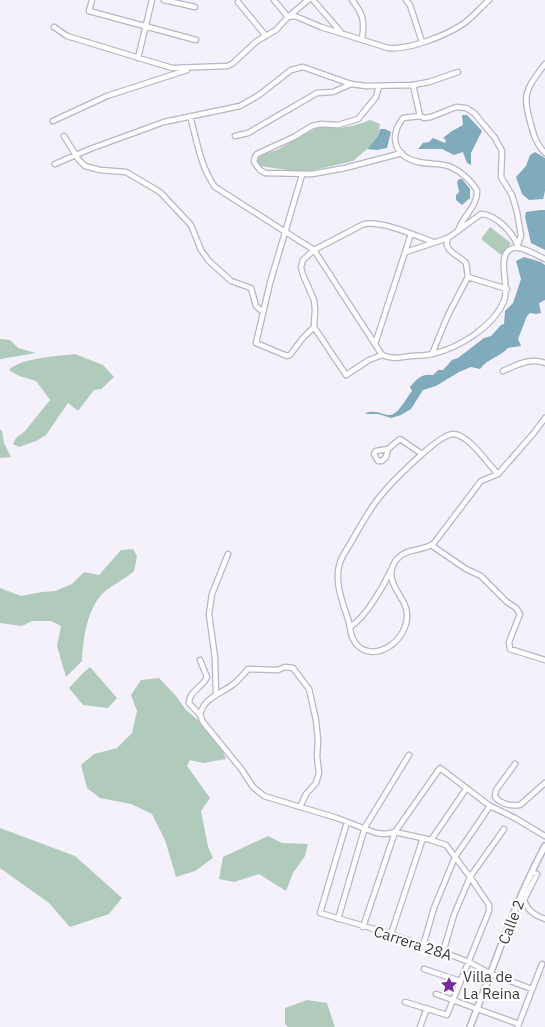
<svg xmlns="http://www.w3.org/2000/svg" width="545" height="1027" font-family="'IBM Plex Sans',sans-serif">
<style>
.green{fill:#b0cabb}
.water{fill:#80abbc}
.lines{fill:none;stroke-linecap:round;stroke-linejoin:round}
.minor-casing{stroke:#bab3ca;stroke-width:7}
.tertiary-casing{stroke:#bab3ca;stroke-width:8}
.minor{stroke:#fff;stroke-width:4.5}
.tertiary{stroke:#fff;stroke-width:5}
.labels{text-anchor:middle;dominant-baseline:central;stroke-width:4.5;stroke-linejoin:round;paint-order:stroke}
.street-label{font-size:15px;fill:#39363f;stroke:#fff}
.poi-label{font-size:15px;fill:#39363f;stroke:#fff;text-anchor:start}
</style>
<rect width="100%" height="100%" fill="#f4f1fb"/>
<path class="green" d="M370 120 380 124 378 136 367 149 353 161 310 171H294L260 166 256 162 257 158 261 155 277 150 320 126C337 130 354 127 370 120Z
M490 227 511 243 501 255 481 239Z
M0 339 10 340 18 348 36 353 0 359Z
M75 354 103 365 114 377 101 389 94 390 78 411 68 403 46 435 36 441 19 447 13 444 16 438 25 431 50 400 36 381 19 376 9 370C20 358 58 356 75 354Z
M0 430 2 431 4 443 11 457 0 458Z
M133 549 137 556 134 571C124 580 111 585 102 594 87 610 83 639 82 661L66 677 57 646 61 626 51 621H32L22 626 0 623V588L21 596 42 592 55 591 72 584 84 572 99 575 121 550Z
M90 667 117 698 108 708 83 705 69 688 83 673Z
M159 678 176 696 186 710 199 721 221 747 226 759 203 763 190 760 187 766 210 798 201 811 208 847 213 858 195 871 176 877 165 840 152 814 131 804 100 798 87 788 81 765 94 754 117 748 132 733 137 711 131 695 141 680Z
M0 828 75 856 122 898 109 914 70 927 49 903 0 868Z
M268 836 282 843 308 844 305 856 293 873 286 891 259 874 234 882 219 879 223 857Z
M307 1000 327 1003 335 1027H288L285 1024V1008Z"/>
<path class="water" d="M462 115H467L482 131 471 153V165L467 163 463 152 454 155 442 149H418L423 143 429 142 433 138 445 143 446 140 443 138 452 131 463 125Z
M380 129H385L391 132 387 148 377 150 367 149 378 136Z
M535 152 545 158V191L543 199 529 200 522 194 516 177 526 166 530 155Z
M459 179H462L470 189V198L462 205 456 200V195L459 192 457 182Z
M540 210H545V250L531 243 525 217 526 212Z
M524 257 541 262 545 265V300L539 303 541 313 536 314 530 313 527 316 518 339 521 346 508 348C500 357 488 358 480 369L471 367 459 372 436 386 423 390 411 409 401 415 391 418 378 414H367L365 413C378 409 381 415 390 415 399 414 406 398 412 391L410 387C418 378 421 374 433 375L438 370H443L452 360 458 358 484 338 491 336 501 325 504 324 505 311 513 303 521 279 516 261Z"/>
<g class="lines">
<g class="minor-casing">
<path id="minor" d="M92 0 89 11 196 40
M164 0 195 7
M274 0 288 17 308 0
M313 0 340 31
M352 0C363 14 365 21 362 39
M406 0 410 5 422 42
M238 2 266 36
M54 27 67 36 172 68 227 66 232 64 257 41 276 30 288 17 295 16 321 27 388 48C409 50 445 36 463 24 472 18 480 8 489 0
M138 58 152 0
M545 64C525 91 522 93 531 125 534 136 537 145 545 153
M413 85 420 116
M379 86 376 97 358 119 338 125 321 124 312 126 294 137 257 154 255 157 254 162 260 170 265 173 312 174 345 168 402 153
M190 116C197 140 200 166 215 187L314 250 382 355
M53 121 107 96 187 70
M64 136 78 159 85 166 100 170 126 172 160 192 191 225 201 250 209 261 231 281 251 288 256 306 263 312
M235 136 248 133 317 93 333 92 351 84
M55 164 90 149 164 122 240 106 259 95 291 70 303 67 351 84 366 86 413 85 429 82 458 72
M302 175 270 283 256 343 287 356 290 355 302 339 314 327
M458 231C463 215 478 207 477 190 470 180 462 172 451 167 440 162 430 165 419 162 395 157 388 138 403 118L420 116 424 118 431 117 456 107 466 108 474 113 495 138 502 151 501 177 512 195 517 212 521 236 518 244
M433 242C414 235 384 221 364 224L314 250 303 260 301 267 303 275 314 300 315 309 314 327 346 375 369 360 382 355C393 360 401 357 412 356 419 355 426 356 432 354 459 348 493 327 504 301 510 285 497 260 509 250 518 243 536 255 545 259
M406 252 448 238 481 214C497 215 512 232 518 246
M468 277 507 289
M375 344 411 234
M432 354 448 315 468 277 466 263C459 255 442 251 448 238
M503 371C517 365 530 357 545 363
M388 449 386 457 382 461H378L374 454 376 451 388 449 400 439 422 454
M498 474C487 463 470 436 454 434 440 432 388 486 378 499 367 513 359 529 350 544 347 549 343 555 341 560 333 579 342 601 348 619 350 625 350 631 352 637 359 654 376 655 390 646 403 637 412 619 404 603 396 589 384 575 397 559 408 547 423 552 434 543L481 481 498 474 533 434 545 418
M431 545 466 569 481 576 507 602 516 608 520 614 509 642 510 649 545 660
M350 627C366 617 383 587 391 570
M200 660 207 677C203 687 189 691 189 703L200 715 203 722 242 770 253 787 264 796 337 818 376 833 385 834 395 832 431 840 446 845 470 877 489 905V911L447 1015 405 1002
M216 695 215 658 209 614 212 594 228 554
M200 715C204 698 218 695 231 686 238 681 243 675 248 669L278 670 285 667 293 668 309 689 316 720 318 741 317 756 319 773 316 783 306 794 300 807
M515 764 496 790 495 797C501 804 511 806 520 805L545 783
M347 822 320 913 391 934 423 946 443 952 469 962 491 974 532 989
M431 840 466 789
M532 872 537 874 524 900C528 911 534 915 545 919
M338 919 365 827 409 755
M363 927 395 832 440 768 490 806 515 818 545 836
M391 934 423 838
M423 946 434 908 455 857 490 806
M443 952 454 915 470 877 504 829
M424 969 460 981
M436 994 519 1024
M518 1026 542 964
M420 1027 427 1008"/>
</g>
<g class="tertiary-casing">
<path id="tertiary" d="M470 1027C494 967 514 903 545 846"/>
</g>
<use href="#minor" class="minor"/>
<use href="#tertiary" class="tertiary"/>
</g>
<defs>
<g id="sight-bare" transform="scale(1.35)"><path d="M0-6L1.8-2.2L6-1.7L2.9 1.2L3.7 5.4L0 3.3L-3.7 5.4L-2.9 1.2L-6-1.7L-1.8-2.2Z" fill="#7a299a" stroke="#fff" stroke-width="2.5" paint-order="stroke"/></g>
</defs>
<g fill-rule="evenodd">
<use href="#sight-bare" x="449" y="985"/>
</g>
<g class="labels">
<g class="street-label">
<text transform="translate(511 922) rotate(-69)">Calle 2</text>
<text transform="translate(413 943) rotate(18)">Carrera 28A</text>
</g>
<g class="poi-label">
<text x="463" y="976">Villa de<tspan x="463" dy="17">La Reina</tspan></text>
</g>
</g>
</svg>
